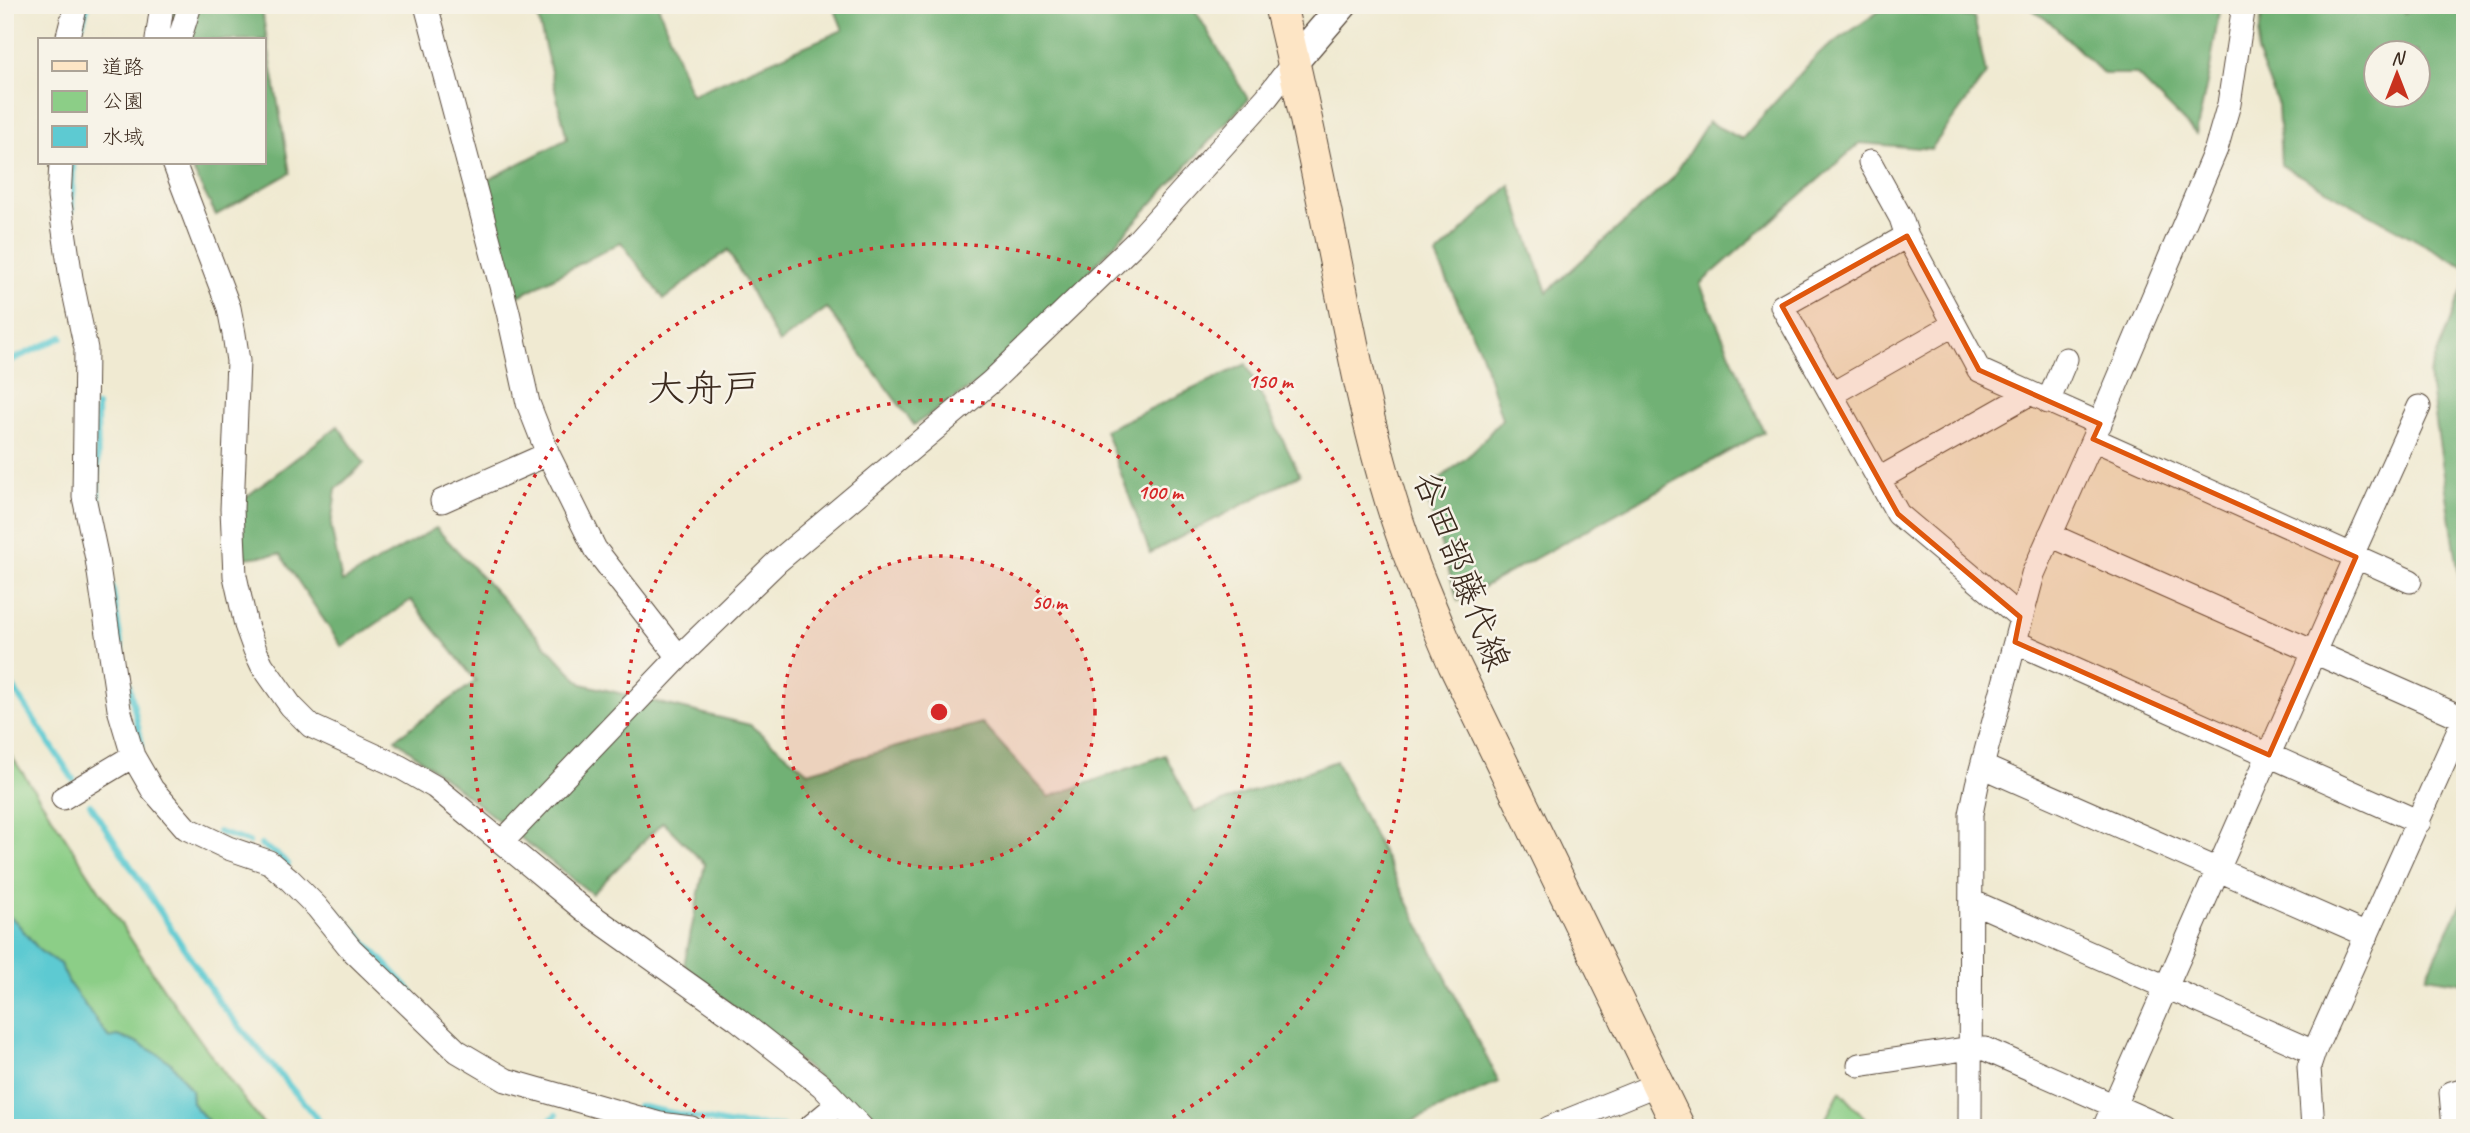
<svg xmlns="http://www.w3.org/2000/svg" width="2470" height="1133" font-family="Caveat,'Klee One',sans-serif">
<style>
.green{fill:#8cce87;stroke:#647c52;stroke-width:2}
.forest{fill:#71b174;stroke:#566e49;stroke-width:2;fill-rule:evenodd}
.water{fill:#5dcad2;stroke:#4c7a78;stroke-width:2}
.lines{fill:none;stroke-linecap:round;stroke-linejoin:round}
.stream{stroke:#5dcad2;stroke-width:6}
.minor-casing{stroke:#564739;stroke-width:25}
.tertiary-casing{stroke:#564739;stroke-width:31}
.secondary-casing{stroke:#564739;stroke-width:34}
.minor{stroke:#fff;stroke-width:23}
.tertiary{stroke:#fff;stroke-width:28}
.secondary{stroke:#fde5c5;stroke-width:32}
.marked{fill:#df570d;fill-opacity:0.2;stroke:#df570d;stroke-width:5;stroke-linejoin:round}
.ring{fill:none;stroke:#d62828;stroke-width:3.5;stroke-dasharray:3.5 7}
.labels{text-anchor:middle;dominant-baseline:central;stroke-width:5;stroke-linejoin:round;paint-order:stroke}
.street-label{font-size:35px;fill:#3b2a1e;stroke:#f7f3e8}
.quarter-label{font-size:38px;fill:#3b2a1e;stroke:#f7f3e8}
.centre{fill:#d62828;stroke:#f7f3e8;stroke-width:3.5}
.ring-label{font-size:21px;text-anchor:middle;font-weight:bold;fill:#d62828;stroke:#f7f3e8;stroke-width:5;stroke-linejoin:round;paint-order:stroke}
</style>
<rect width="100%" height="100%" fill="#f7f3e8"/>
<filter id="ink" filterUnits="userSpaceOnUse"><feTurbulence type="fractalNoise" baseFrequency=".0143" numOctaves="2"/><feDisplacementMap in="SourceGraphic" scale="14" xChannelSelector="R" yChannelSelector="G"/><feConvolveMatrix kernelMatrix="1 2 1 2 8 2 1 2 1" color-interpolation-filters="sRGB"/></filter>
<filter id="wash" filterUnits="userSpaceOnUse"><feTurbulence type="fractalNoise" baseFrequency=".00686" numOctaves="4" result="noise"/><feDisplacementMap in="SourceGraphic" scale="28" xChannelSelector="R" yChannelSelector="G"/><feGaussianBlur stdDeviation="1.57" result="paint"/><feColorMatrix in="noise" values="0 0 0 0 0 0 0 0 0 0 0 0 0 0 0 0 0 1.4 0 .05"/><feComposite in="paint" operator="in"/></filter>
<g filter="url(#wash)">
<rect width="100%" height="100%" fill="#f0ead2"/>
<path class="green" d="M5 747C77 850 139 960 215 1060 232 1083 248 1107 267 1128H214L192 1103 191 1090 172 1064 134 1041 117 1036 109 1038 70 985 60 964 40 951 16 922 5 913Z
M1840 1091 1874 1128H1821Z"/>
<path class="forest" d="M168 5H261L290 173 216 215 189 163H264V40H163Z
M535 5H658L691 95 843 30 833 5H1192L1248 99 1077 285 985 378 914 425 827 308 779 343 728 250 664 299 621 242 513 299 486 181 567 139Z
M2026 5H2220L2210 69 2196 134 2136 74H2104L2051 23Z
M2263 5H2401L2405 13 2419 5H2465V267L2281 165 2278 105 2257 52ZM2418 52V94H2376V52Z
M1881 10 1974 17 1986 74 1931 149 1860 143 1700 284 1764 432 1458 601 1425 491 1473 452 1502 419 1481 353 1436 256 1510 185 1547 292 1672 179 1708 122 1742 139 1818 54Z
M2465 282V616L2429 375Z
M1246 364 1300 475 1150 553 1105 430Z
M338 426 364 463 336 489 331 526 342 582 436 528 582 684 750 725 808 772 982 723 1049 797 1165 755 1195 812 1336 761 1499 1082 1397 1128H879L684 965 705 864 663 822 592 894 395 739 476 681 411 600 342 647 280 554 245 558 238 524 246 497Z
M2465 895V983L2426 977Z"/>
<path class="water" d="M5 913 16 922 40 951 60 964 70 985 109 1038 117 1036 134 1041 158 1054 172 1064 191 1090 192 1103 214 1128H5Z"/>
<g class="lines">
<path class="stream" d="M82 24 88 5
M72 211 73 163
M76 236 88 305
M5 363 62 337
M97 406 98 493 108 558
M112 586 124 664
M5 675 73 779
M129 684 142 745
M90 804 219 1002 325 1128
M218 832 249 842
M261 845 278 855 288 864
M336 911 412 992
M638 1106 727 1124 782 1126
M542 1128 556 1115"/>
</g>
</g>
<g filter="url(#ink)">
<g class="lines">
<g class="minor-casing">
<path id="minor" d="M426 5 508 312 528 403 548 454 595 549 679 657
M67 40 76 5
M157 40 162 5
M179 40 190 5
M1870 162 1901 218 1907 236
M61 163 59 197 71 278 86 349 84 497 97 559 119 709 133 756 152 789 186 828 228 848 269 862 289 879 317 907 351 949 457 1051 506 1080 660 1124 691 1128
M174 163 229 308 234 334 238 361 232 509 235 576 246 625 255 650 262 665 291 706 311 726 400 767 435 787 584 910 737 1019 822 1086 862 1128
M1832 394 1953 325
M2048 402 2066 359
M2093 439 2410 581
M1879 479 2029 394
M442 501 548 454
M2050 535 2463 718
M2352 555 2419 407
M2020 617 1898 514 1782 306 1907 236 1979 370 2100 424
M2015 642 2419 822
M1982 766 2367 935
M63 798 133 756
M503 841 679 657 777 562 992 381 1138 240 1267 97 1294 62
M1971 901 2314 1052
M1859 1065 1971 1048 1985 1049 2165 1128
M809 1128 838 1104
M1549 1128 1658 1084
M1970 1128 1971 814 1977 785 2033 574 2093 439 2216 149 2229 104 2244 5
M2104 1128 2356 557
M2313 1128 2309 1067 2314 1052 2465 716
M2454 1128 2451 1093 2465 1089"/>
</g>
<g class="tertiary-casing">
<path id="tertiary" d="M1294 62 1343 5"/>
</g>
<g class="secondary-casing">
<path id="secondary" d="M1280 5C1302 94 1320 184 1338 274 1353 350 1368 427 1391 501 1408 557 1432 611 1454 664L1679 1128"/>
</g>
<use href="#minor" class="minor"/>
<use href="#tertiary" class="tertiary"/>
<use href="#secondary" class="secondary"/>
</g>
</g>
<path class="marked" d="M1907 236 1979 370 2100 424 2093 439 2356 557 2269 755 2015 642 2020 617 1898 514 1782 306Z"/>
<circle cx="939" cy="712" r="156" fill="#d62828" fill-opacity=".12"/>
<g class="ring">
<circle cx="939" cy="712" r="156"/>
<circle cx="939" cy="712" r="312"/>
<path d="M723 1127A468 468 0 1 1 1155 1127"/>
</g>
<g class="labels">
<g class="street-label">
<text transform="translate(1462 571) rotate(69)">谷田部藤代線</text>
</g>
<g class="quarter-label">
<text x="704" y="388">大舟戸</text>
</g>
</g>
<circle cx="939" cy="712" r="10" class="centre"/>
<g class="ring-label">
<text x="1270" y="388">150 m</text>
<text x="1160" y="499">100 m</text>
<text x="1049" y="609">50 m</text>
</g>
<rect width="2470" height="1133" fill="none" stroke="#f7f3e8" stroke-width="28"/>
<rect x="38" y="38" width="228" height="126" fill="#f7f3e8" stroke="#aca397" stroke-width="2"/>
<rect x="52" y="61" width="35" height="10" fill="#fde5c5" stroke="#aca397" stroke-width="2"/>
<text x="102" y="74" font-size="21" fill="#3b2a1e">道路</text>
<rect x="52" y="91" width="35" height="21" fill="#8cce87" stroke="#aca397" stroke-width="2"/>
<text x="102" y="108" font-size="21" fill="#3b2a1e">公園</text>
<rect x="52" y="126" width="35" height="21" fill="#5dcad2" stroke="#aca397" stroke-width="2"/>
<text x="102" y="144" font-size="21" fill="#3b2a1e">水域</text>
<g transform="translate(2397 74)"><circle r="33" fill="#f7f3e8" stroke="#aca397" stroke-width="2"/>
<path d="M0-5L12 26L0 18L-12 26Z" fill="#c8321e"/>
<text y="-10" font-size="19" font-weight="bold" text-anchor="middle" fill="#3b2a1e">N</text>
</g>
</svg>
